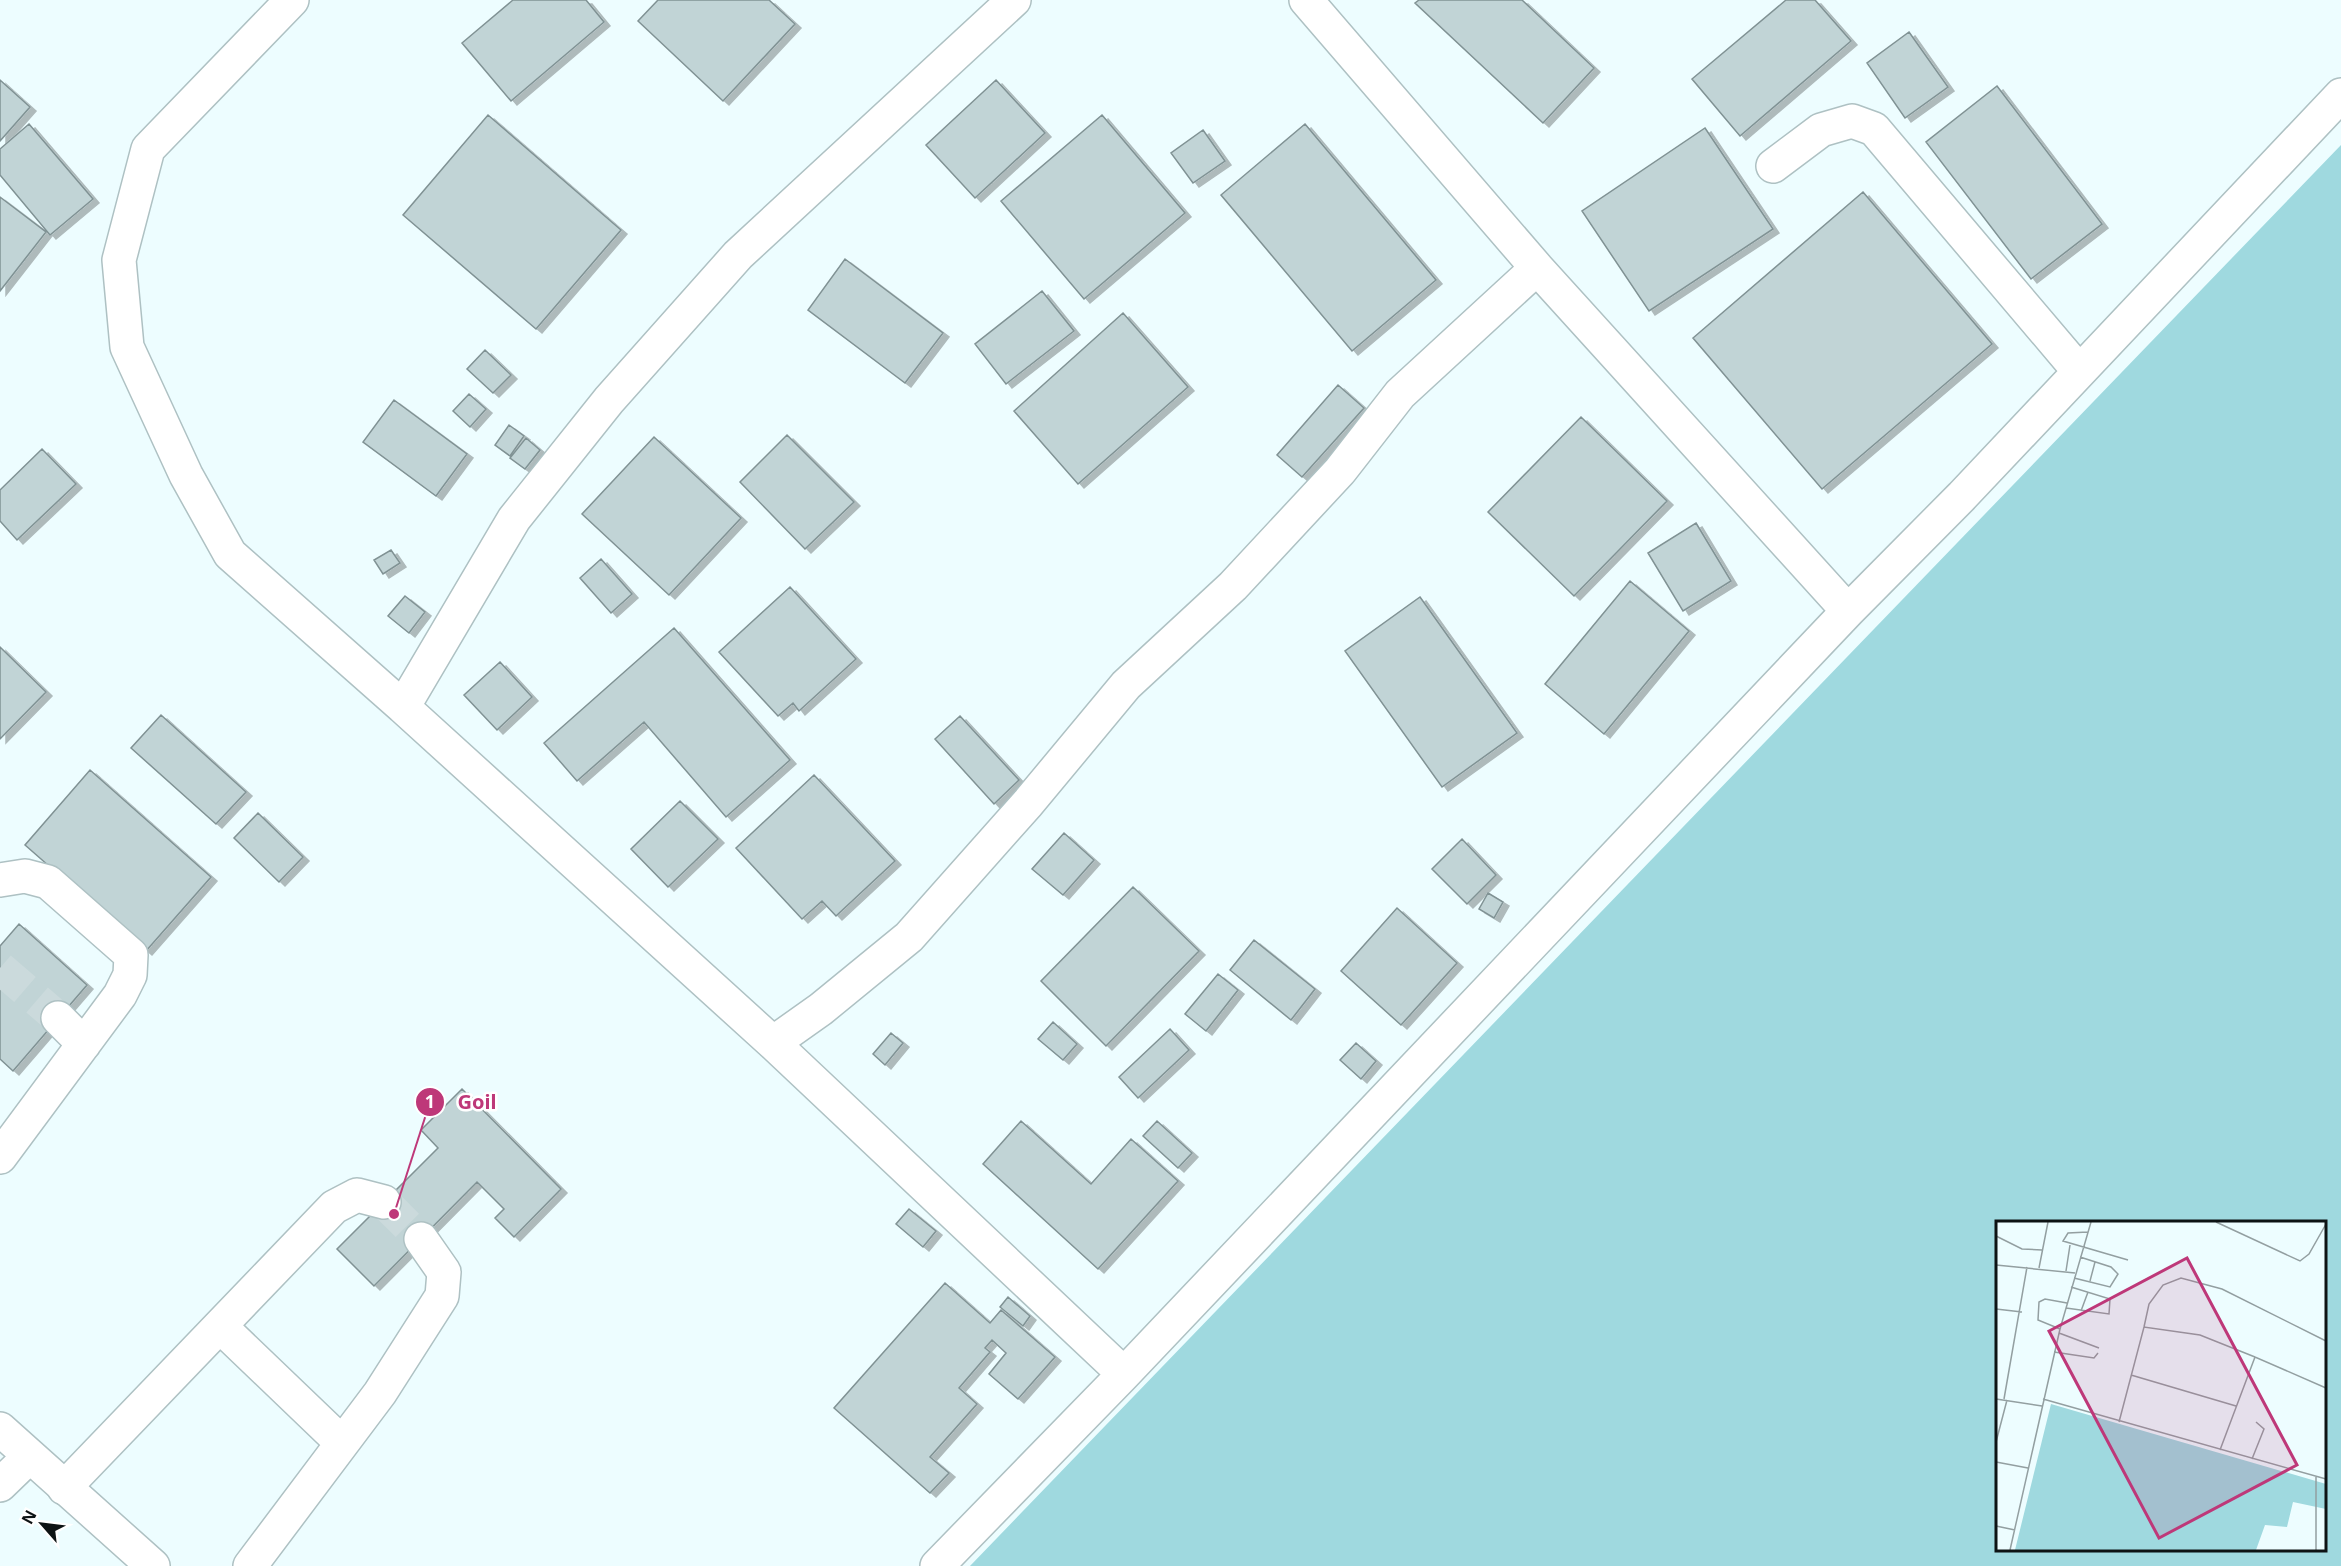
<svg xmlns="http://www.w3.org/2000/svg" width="2341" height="1566" font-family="'Noto Sans',sans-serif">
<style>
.green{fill:#9fd9df;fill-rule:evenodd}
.building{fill:#c1d4d6;stroke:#809294;stroke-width:1.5;filter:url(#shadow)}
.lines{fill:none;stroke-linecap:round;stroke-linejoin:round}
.minor-tunnel{stroke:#cbdadc;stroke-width:33;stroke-dasharray:33 16;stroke-linecap:butt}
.minor-casing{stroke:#aec1c3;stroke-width:36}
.highway-casing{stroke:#aec1c3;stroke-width:36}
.minor{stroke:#fff;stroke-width:33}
.highway{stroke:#fff;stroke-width:33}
.inset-road{fill:none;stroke:#939fa1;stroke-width:1.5}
.view{fill:#be3879;fill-opacity:0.15;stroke:#be3879;stroke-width:3}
.inset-edge{fill:none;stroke:#0d1314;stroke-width:3}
.leader{fill:none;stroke:#be3879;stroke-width:2}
.callout-dot{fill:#be3879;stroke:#fff;stroke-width:2}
.mark-label{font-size:18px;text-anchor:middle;font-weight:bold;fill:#fff}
.callout-label{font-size:20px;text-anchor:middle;font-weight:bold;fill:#be3879;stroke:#fff;stroke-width:5;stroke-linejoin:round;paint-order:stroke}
</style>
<defs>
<filter id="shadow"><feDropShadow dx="6" dy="4" stdDeviation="0" flood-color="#0004"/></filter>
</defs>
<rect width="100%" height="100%" fill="#edfdff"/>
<path class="green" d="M2341 145V1566H970ZM1998 1222H2324V1550H1998Z"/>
<path class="building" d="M513 0H586L604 22 511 101 462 43Z
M658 0H769L795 24 723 101 638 21Z
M1419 0H1522L1594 68 1543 123 1415 3Z
M1786 0H1815L1851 41 1740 136 1692 79Z
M1909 32 1948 87 1905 118 1867 63Z
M0 80 30 107 0 141Z
M996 80 1045 133 975 198 926 145Z
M1997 86 2102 224 2031 279 1926 142Z
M488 115 621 230 536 329 403 215Z
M1102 115 1185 213 1084 299 1001 201Z
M29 124 93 199 50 235 0 175V149Z
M1305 124 1436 280 1352 351 1221 195Z
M1705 128 1773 229 1649 311 1582 211Z
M1203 130 1225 161 1193 183 1171 153Z
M1863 192 1992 344 1822 489 1693 338Z
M0 197 46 232 0 291Z
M845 259 943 333 905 383 808 310Z
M1042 291 1074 331 1006 384 975 344Z
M1123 313 1188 387 1078 484 1014 411Z
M485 350 511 375 493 393 467 369Z
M1338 385 1364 408 1302 477 1277 455Z
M469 394 486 409 470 427 453 411Z
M394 400 467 454 436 496 363 442Z
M1581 417 1667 501 1574 596 1488 512Z
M509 425 524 436 510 456 495 445Z
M787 435 854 502 805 549 740 482Z
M654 437 741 518 669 595 582 514Z
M526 438 540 450 525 469 510 458Z
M42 449 76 484 17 540 0 521V490Z
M1696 523 1731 581 1683 611 1648 553Z
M391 550 400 563 383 574 374 560Z
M601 559 632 594 611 613 580 578Z
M1630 581 1689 631 1604 734 1545 684Z
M790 587 856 659 799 711 793 703 778 716 719 652Z
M405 596 425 612 409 633 388 616Z
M1420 597 1517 733 1442 787 1345 651Z
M674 628 790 760 726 817 644 722 577 781 544 743Z
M0 647 46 692 0 739Z
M500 662 532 697 497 730 464 695Z
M161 715 246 792 216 824 131 748Z
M960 716 1019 780 994 804 935 739Z
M90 770 211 877 146 951 25 845Z
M814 775 895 861 836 916 822 901 802 919 736 848Z
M680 801 718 839 668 887 631 849Z
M258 813 303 857 279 882 234 838Z
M1064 833 1094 860 1063 895 1032 869Z
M1462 839 1496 875 1467 904 1432 869Z
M1133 887 1199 951 1106 1046 1041 981Z
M1488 893 1503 902 1494 918 1479 909Z
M1397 908 1457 963 1401 1025 1341 971Z
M19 924 87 985 13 1071 0 1059V946Z
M1254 940 1315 989 1291 1020 1230 970Z
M1218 974 1238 990 1206 1031 1185 1014Z
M1053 1022 1077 1044 1063 1060 1038 1039Z
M1170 1029 1189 1050 1138 1098 1119 1077Z
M891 1033 903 1043 885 1065 873 1054Z
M1356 1043 1376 1061 1361 1079 1340 1060Z
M462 1089 561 1189 514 1237 495 1218 504 1209 477 1182 374 1286 337 1249 438 1148 421 1130Z
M1021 1121 1091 1184 1131 1139 1178 1181 1098 1269 983 1164Z
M1157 1121 1192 1153 1178 1168 1143 1136Z
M909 1209 936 1231 923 1247 896 1224Z
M945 1283 990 1323 1001 1310 1055 1357 1018 1399 989 1374 1006 1353 992 1340 985 1348 990 1352 959 1388 977 1404 930 1457 949 1473 930 1493 834 1408Z
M1008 1297 1030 1316 1023 1326 1000 1307Z"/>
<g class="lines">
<path class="minor-tunnel" d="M0 968 58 1018
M384 1202 421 1239"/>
<g class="minor-casing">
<path id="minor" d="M292 0 148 149 119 260 127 347 186 475 230 554 403 707
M1014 0 738 255 609 400 514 519 403 707 773 1043 1124 1374
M1306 0 1537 268 1848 611
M1773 166 1821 130 1852 121 1874 129 2079 371
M0 880 25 876 48 882 131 955 130 975 120 995 0 1157
M58 1018 84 1044
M773 1043 821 1009 909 937 1028 803 1126 685 1233 586 1340 471 1400 394 1537 268
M221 1327 342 1443
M0 1485 29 1457
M64 1488 334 1207 357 1195 384 1202
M250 1566 380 1393 442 1296 444 1272 421 1239
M937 1566 1124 1374 1848 611 1962 496 2341 95"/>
</g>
<g class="highway-casing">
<path id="highway" d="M0 1429 153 1566"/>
</g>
<use href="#minor" class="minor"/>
<use href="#highway" class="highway"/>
</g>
<g transform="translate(1996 1221)">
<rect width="330" height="330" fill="#edfdff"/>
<path d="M55 183 330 263V288L297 281 291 306 269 304 260 329H19Z" fill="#9fd9df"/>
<path class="inset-road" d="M220 1 304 40 313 33 330 3M92 11 72 12 67 20 132 39M0 15 26 28 46 29M0 44 79 52M43 47 52 1M70 50 74 24M78 57 114 66 122 53 115 46 84 36M94 60 99 41M70 87 113 93 114 78 75 66M0 88 26 91M85 90 92 71M148 106 153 83 167 64 185 57 226 68 330 120M64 108 42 99 43 81 49 78 71 82M63 112 103 127M58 131 98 137 102 132M135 154 240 185M0 178 46 185M8 178 31 46M47 178 330 258M123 201 148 106 204 114 259 136M0 221 11 179M224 229 259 136 330 167M256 238 268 208 260 201M0 241 32 247M320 255V329M0 305 19 309M14 329 64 108 95 1"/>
<path class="view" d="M191 37 301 244 163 317 53 110Z"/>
<rect width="330" height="330" class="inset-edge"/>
</g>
<path class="leader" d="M394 1214L430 1102"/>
<g class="callout-dot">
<circle cx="394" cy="1214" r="6"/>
<circle cx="430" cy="1102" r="15"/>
</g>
<g class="mark-label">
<text x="430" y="1108">1</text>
</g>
<g class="callout-label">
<text x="477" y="1109">Goil</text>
</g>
<g transform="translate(42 1524) rotate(298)" stroke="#ffffff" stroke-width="4.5" paint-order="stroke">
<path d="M0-4.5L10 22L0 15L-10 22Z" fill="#0d1314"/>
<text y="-9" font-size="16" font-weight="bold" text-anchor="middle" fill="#0d1314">N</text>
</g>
</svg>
